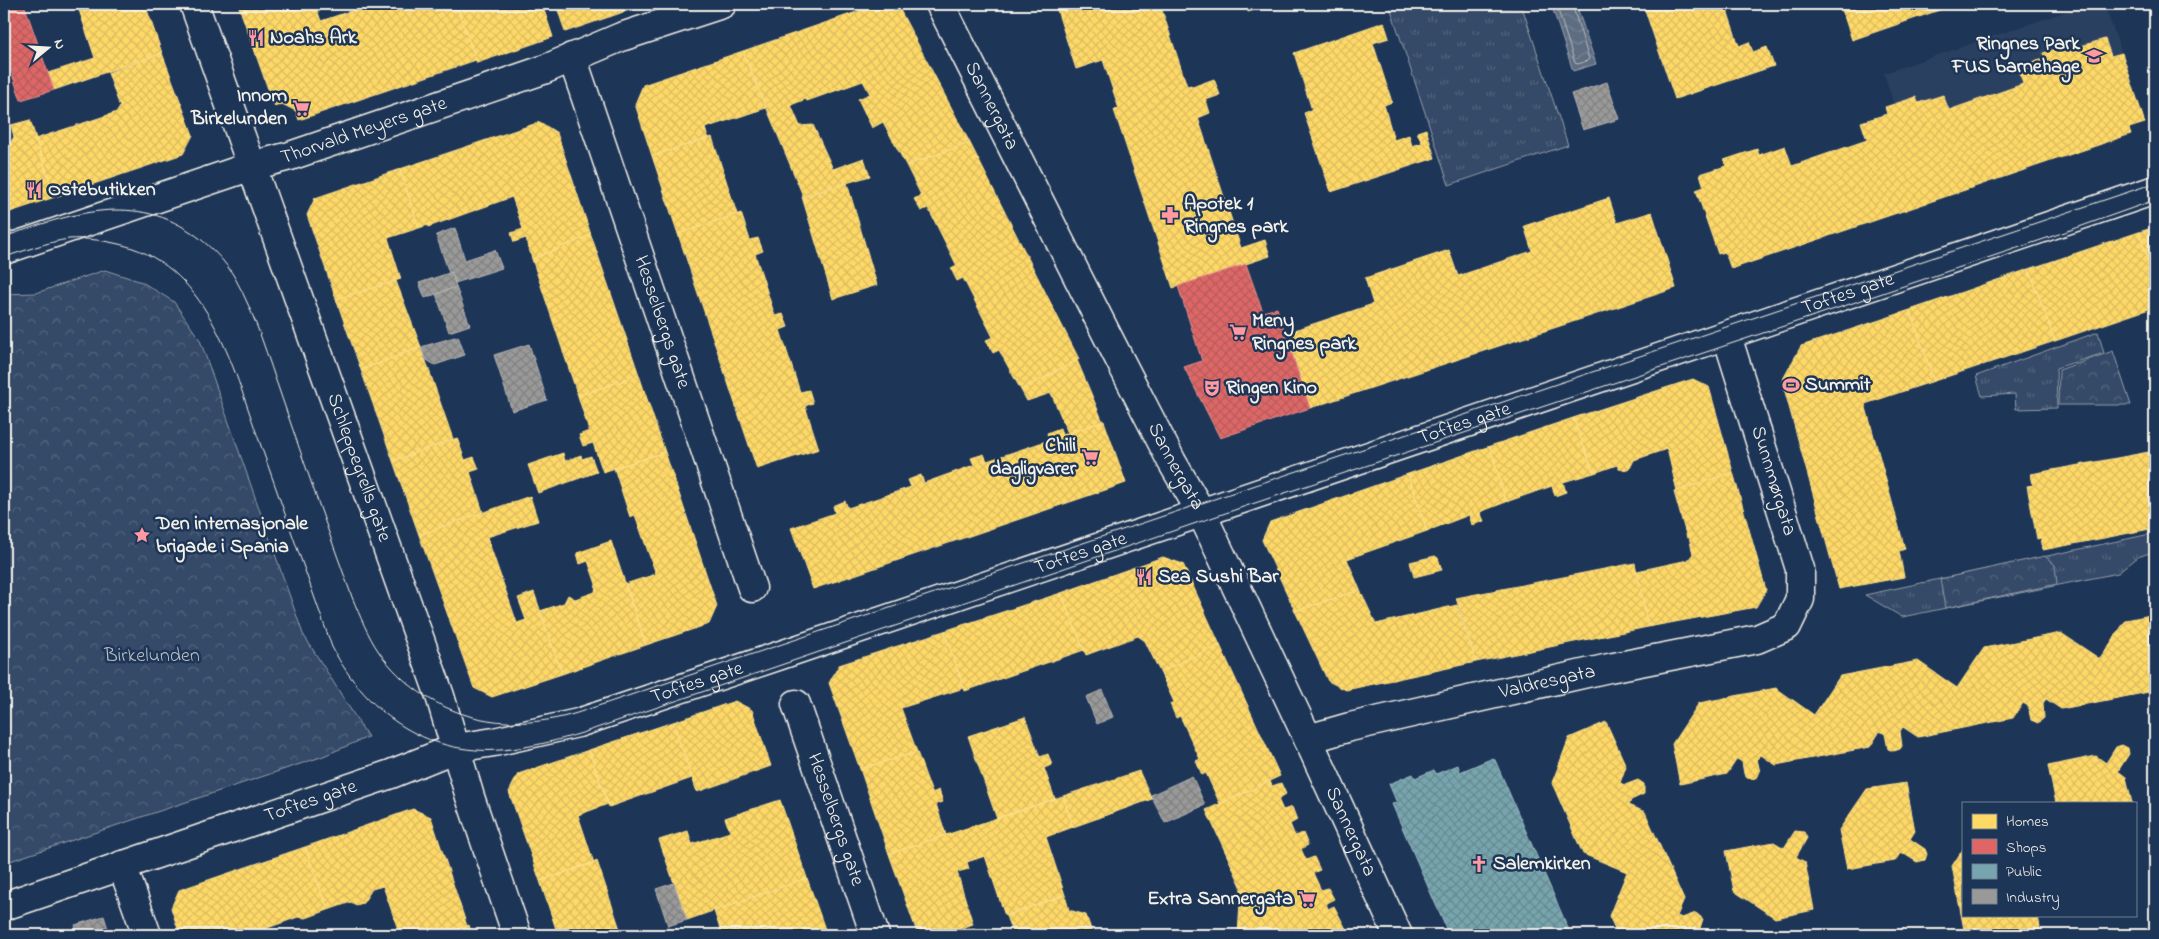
<svg xmlns="http://www.w3.org/2000/svg" width="2159" height="939" font-family="'Indie Flower',sans-serif">
<style>
.built{fill:#2a4060}
.grass{fill:url(#grass-tufts);stroke:#949ea8}
.forest{fill:url(#forest-crowns);stroke:#949ea8}
.water{fill:url(#water-waves);stroke:#9aa2ab}
.homes{fill:url(#homes-cross-hatch);stroke:#fce08d}
.shops{fill:url(#shops-cross-hatch);stroke:#e6908d}
.public{fill:url(#public-cross-hatch);stroke:#9cbcc0}
.industry{fill:url(#industry-cross-hatch);stroke:#b4b3b1}
.lines{fill:none;stroke-linecap:round;stroke-linejoin:round}
.shore{stroke:#b8bcbf;stroke-width:1}
.minor-casing{stroke:#f4f1e8;stroke-width:31}
.major-casing{stroke:#f4f1e8;stroke-width:31}
.minor{stroke:#1d3557;stroke-width:28}
.major{stroke:#1d3557;stroke-width:28}
.tram{stroke:#f4f1e8;stroke-width:1}
.labels{text-anchor:middle;dominant-baseline:central;stroke-width:5;stroke-linejoin:round;paint-order:stroke}
.poi-label{font-size:20px;font-weight:bold;fill:#f4f1e8;stroke:#1d3557;text-anchor:start}
.street-label{font-size:20px;fill:#f4f1e8;stroke:#1d3557}
.park-label{font-size:20px;fill:#bbbfc1;stroke:#1d3557}
</style>
<defs>
<pattern id="grass-tufts" width="24" height="20" patternUnits="userSpaceOnUse" patternTransform="scale(1.25)"><rect width="24" height="20" fill="#354a67"/><path d="M3 7l-1-3M5 7V3M7 7l1-3M15 17l-1-3M17 17v-4M19 17l1-3" fill="none" stroke="#53657d"/></pattern>
<pattern id="forest-crowns" width="20" height="18" patternUnits="userSpaceOnUse" patternTransform="scale(1.25)"><rect width="20" height="18" fill="#354a67"/><path d="M2 6a3 3 0 1 1 6 0M12 15a3 3 0 1 1 6 0" fill="none" stroke="#53657d"/></pattern>
<pattern id="water-waves" width="16" height="10" patternUnits="userSpaceOnUse" patternTransform="scale(1.25)"><rect width="16" height="10" fill="#5e6d82"/><path d="M0 5q4-4 8 0t8 0" fill="none" stroke="#768294"/></pattern>
<pattern id="homes-cross-hatch" width="8" height="8" patternUnits="userSpaceOnUse" patternTransform="scale(1.25)"><rect width="8" height="8" fill="#ffd966"/><path d="M0 0l8 8M0 8l8-8" fill="none" stroke="#dbbc60"/></pattern>
<pattern id="shops-cross-hatch" width="8" height="8" patternUnits="userSpaceOnUse" patternTransform="scale(1.25)"><rect width="8" height="8" fill="#e06666"/><path d="M0 0l8 8M0 8l8-8" fill="none" stroke="#b35d5c"/></pattern>
<pattern id="public-cross-hatch" width="8" height="8" patternUnits="userSpaceOnUse" patternTransform="scale(1.25)"><rect width="8" height="8" fill="#76a5af"/><path d="M0 0l8 8M0 8l8-8" fill="none" stroke="#688990"/></pattern>
<pattern id="industry-cross-hatch" width="8" height="8" patternUnits="userSpaceOnUse" patternTransform="scale(1.25)"><rect width="8" height="8" fill="#999"/><path d="M0 0l8 8M0 8l8-8" fill="none" stroke="#818180"/></pattern>
</defs>
<rect width="100%" height="100%" fill="#1d3557"/>
<filter id="ink" filterUnits="userSpaceOnUse"><feTurbulence type="fractalNoise" baseFrequency=".02" numOctaves="2"/><feDisplacementMap in="SourceGraphic" scale="10" xChannelSelector="R" yChannelSelector="G"/><feConvolveMatrix kernelMatrix="1 2 1 2 8 2 1 2 1" color-interpolation-filters="sRGB"/></filter>
<g filter="url(#ink)">
<path class="built" d="M2088 4H2104L2122 53 2111 56 2104 39 2077 47 2075 43 2043 53 2045 58 2018 67 2023 84 1949 110 1943 95 1918 103 1916 97 1894 105 1884 73Z"/>
<path class="grass" d="M1399 4H1521L1568 145 1449 185 1390 7Z
M2098 332 2104 353 2056 368 2057 408 2016 409 2015 394 1982 396 1976 376Z
M2155 533V551L2138 557 2118 573 1902 617 1865 595Z"/>
<path class="forest" d="M105 270 142 282 174 302 200 340 303 634 368 737 321 757 4 863V294L36 293Z
M2113 351 2131 405H2058L2059 370Z
M2045 556 2055 565 2057 584 1945 608 1940 579Z"/>
<path class="water" d="M1551 4H1576L1596 64 1573 71Z"/>
<path class="homes" d="M77 4H145L162 53 54 90 48 73 95 58Z
M238 4H315L321 21 371 4H456L476 60 299 120 296 111 282 104 274 106Z
M456 4H542L553 37 477 63Z
M556 4H647L565 32Z
M880 4 900 10 970 143 906 165 883 122 872 128 858 99 870 94 863 81 807 101 806 99 791 105 800 126 813 125 833 169 864 158 870 176 803 196 743 51Z
M1055 4H1160L1187 86 1191 85 1192 87 1214 79 1220 95 1206 100 1210 113 1198 118 1241 248 1265 240 1270 256 1173 288 1114 110 1119 109 1103 60 1076 69Z
M1246 4H1274L1248 12Z
M1643 4H1725L1739 46 1749 42 1753 52 1767 47 1774 66 1675 99Z
M1840 4H1950L1951 6 1852 40Z
M1384 22 1389 38 1373 43 1392 102 1384 105 1394 140 1409 135 1412 146 1422 143 1417 132 1426 129 1435 158 1331 192 1304 113 1312 110 1294 53Z
M2105 39 2111 56 2122 53 2145 123 2129 128 2131 134 1731 269 1725 252 1718 254 1696 190 1704 187 1700 174 1726 166 1724 160 1757 149 1759 155 1785 146 1792 166 1867 140 1861 122 1887 114 1885 107 1916 97 1918 103 1943 95 1949 110 2023 84 2018 67 2045 58 2043 53 2075 43 2077 47Z
M743 51 766 108 705 128 708 138 652 156 635 104 643 85Z
M162 53 193 135 183 154 55 197 35 139 117 112 120 107 108 73Z
M30 120 55 197 4 214V145L10 143 14 137 11 125Z
M540 122 557 133 591 235 532 259 526 238 514 242 511 233 523 229 512 197 428 227V225L419 228 400 169Z
M712 137 737 214 678 234 652 156Z
M970 143 1079 359 1021 390 999 350 993 353 986 340 993 337 963 278 957 281 951 269 957 266 928 208 921 211 914 199 921 195 906 165Z
M400 169 419 228 388 238 401 279 336 299 307 215 315 198Z
M847 183 877 285 833 299 802 197Z
M1609 198 1617 223 1652 212 1676 288 1310 408 1286 333 1373 304 1365 278 1449 250 1458 276 1532 251 1524 226Z
M741 213 750 240 758 238 763 251 755 254 775 316 783 314 788 327 780 330 800 392 809 390 813 403 805 406 819 449 757 469 678 234Z
M2155 227V281L2139 232Z
M2139 232 2155 281V307L2055 341 2029 269Z
M591 235 639 375 578 396 532 259Z
M2029 269 2055 341 1934 381 1910 310Z
M396 281 421 347 361 370 336 299Z
M1910 310 1934 381 1865 404 1905 549 1899 551 1904 577 1839 589 1782 381 1801 346Z
M421 347 453 439 393 461 361 370Z
M1077 360 1103 422 1068 433 1051 393 1027 401 1021 390Z
M639 375 665 452 603 472 593 443 583 446 579 435 589 431 578 396Z
M1693 379 1709 387 1733 472 1677 491 1667 449 1634 460 1630 468 1624 470 1619 469 1617 465 1594 473 1573 418Z
M1573 418 1594 473 1563 482 1566 492 1555 496 1552 486 1506 502 1490 446Z
M1104 421 1126 483 813 589 791 528 835 513 833 506 845 501 848 508 911 487 908 480 921 475 924 483 974 465 971 458 984 454 987 461 1049 440 1047 433 1060 428 1062 435Z
M457 438 465 460 474 457 479 469 470 472 483 512 419 535 393 461Z
M1490 446 1506 502 1480 512 1484 521 1472 525 1469 515 1427 531 1408 474Z
M2154 451 2155 528 2043 550 2041 538 2037 539 2027 486 2033 485 2031 474Z
M665 452 717 606 709 624 646 645 625 584 656 574 635 515 630 517 614 468Z
M563 453 565 461 581 455 582 459 591 456 597 472 538 493 528 465Z
M1733 472 1766 590 1756 607 1648 627 1637 571 1688 560 1693 554 1689 537 1687 538 1674 492Z
M1408 474 1427 531 1347 559 1360 590 1295 611 1262 540 1270 522Z
M530 496 538 521 487 537 517 623 526 620 518 598 534 592 562 674 492 697 474 688 419 535Z
M611 541 646 645 562 674 540 611 564 603 568 595 575 599 595 592 596 584 588 561 580 564 577 553Z
M1435 556 1438 558 1442 570 1414 577 1410 562Z
M1163 557 1183 564 1220 645 1160 672 1145 641 1138 636 1086 655 1061 593Z
M1635 563 1648 627 1476 662 1456 598Z
M1360 590 1376 624 1457 605 1476 662 1346 690 1328 681 1295 611Z
M1061 593 1084 650 965 691 944 631Z
M2155 614 2154 691 2061 709 2046 699 2043 703 2044 718 2038 723 2031 720 2028 706 2023 703 2013 718 1918 737 1903 727 1900 731 1902 746 1900 749 1894 751 1888 749 1885 734 1880 731 1870 747 1776 765 1761 755 1757 759 1760 772 1757 777 1753 779 1747 778 1744 774 1742 762 1737 759 1727 774 1680 784 1672 744 1699 703 1776 688 1814 715 1840 676 1918 661 1957 688 1984 648 2061 633 2100 659 2126 620Z
M944 631 964 688 901 708 917 752 860 769 829 683 839 665Z
M1220 645 1280 776 1220 804 1206 773 1202 775 1196 761 1200 759 1180 716 1176 718 1170 704 1174 702 1160 672Z
M735 701 752 710 771 766 697 792 673 722Z
M1025 717 1040 757 1048 754 1052 765 1044 768 1055 799 997 819 968 736Z
M673 722 692 778 609 807 589 750Z
M1606 722 1626 766 1620 783 1625 785 1638 780 1644 784V794L1631 800 1629 805 1645 812 1684 900 1677 916 1682 918 1696 913 1703 919 1700 928 1688 933V935H1618L1609 916 1627 872 1583 854 1552 783 1569 738Z
M2122 745 2128 748 2129 754 2118 771 2126 777 2132 803H2056L2048 766 2096 756 2106 763 2116 747Z
M589 750 608 804 578 815 594 863 540 881 509 792 518 774Z
M917 752 932 793 939 790 943 802 936 804 946 835 889 854 860 769Z
M1139 771 1152 799 1073 827 1063 796Z
M1270 781 1272 786 1281 783 1286 794 1278 799 1283 810 1292 807 1297 820 1290 824 1295 836 1303 833 1308 845 1301 849 1306 860 1314 857 1320 870 1313 873 1321 890 1328 888 1334 899 1326 903 1328 909 1334 906 1346 929 1329 935H1238L1241 886 1206 810Z
M1906 783 1915 831 1910 839 1925 849 1927 854 1925 860 1917 862 1901 852 1895 861 1847 869 1839 830 1867 789Z
M1063 796 1073 827 1046 837 1065 895 1005 916 985 856 967 862 969 869 957 872 973 924 943 935H918L889 854Z
M780 800 807 878 687 920 659 840 688 831 692 844 730 832 725 818Z
M413 809 431 817 467 926 438 935H400L383 886 372 889 363 903 356 905 351 902 328 910 305 847Z
M1795 831 1804 832 1807 838 1796 857 1805 862 1814 910 1775 918 1734 891 1726 851 1774 842 1784 848Z
M305 847 328 910 306 918 298 917 248 935H180L171 908 179 890Z
M1963 849V915H2038L2041 935H1965L1952 866Z
M597 861 622 935H558L540 881Z
M807 878 827 935H722L714 911Z
M1065 895 1069 910 1086 915 1093 935H1013L1006 916Z
M469 925 472 935H438L467 926Z
M974 928 977 935H952Z"/>
<path class="shops" d="M4 4H24L54 90 21 100 4 51Z
M1246 264 1263 312 1277 308 1310 408 1220 438 1184 367 1202 361 1178 286Z"/>
<path class="public" d="M1493 758 1495 760 1571 935H1449L1392 804 1397 803 1389 784 1413 774 1415 778 1434 770 1436 774 1458 765 1460 772Z"/>
<path class="industry" d="M1607 82 1619 119 1583 130 1571 94Z
M455 228 465 260 495 250 502 268 455 283 452 272 449 273 436 235Z
M452 272 456 287 425 298 419 283Z
M456 287 470 325 449 332 436 294Z
M458 336 465 355 435 365 425 359 421 347Z
M529 344 547 400 512 411 494 355Z
M1102 690 1113 717 1097 724 1086 697Z
M1192 776 1205 805 1165 823 1151 795Z
M674 883 687 920 668 926 656 889Z
M104 916 110 935H78L75 925Z"/>
<g class="lines">
<path class="shore" d="M1556 4 1575 63 1578 64 1587 61 1589 59 1572 4"/>
<g class="minor-casing">
<g id="minor">
<path id="s1" d="M194 4 440 696 470 797 517 935"/>
<path id="s2" d="M940 4 1108 337 1172 462 1201 512 1308 739 1398 935"/>
<path id="s3" d="M572 57 752 588"/>
<path id="s4" d="M4 250 252 166 290 156 543 70 621 37 722 4"/>
<path id="s5" d="M796 704 875 935"/>
<path id="s6" d="M1308 739 1350 727 1609 668 1757 639 1787 626 1800 599V569L1727 336"/>
<path d="M122 865 147 935"/>
</g>
</g>
<g class="major-casing">
<g id="major">
<path id="s7" d="M4 906 391 774 456 748 494 742 578 723 778 656 2155 190"/>
</g>
</g>
<use href="#minor" class="minor"/>
<use href="#major" class="major"/>
<path class="tram" d="M4 237C69 214 136 190 198 237 212 248 226 262 235 278 256 316 268 358 282 398 305 465 328 531 352 597 360 616 368 636 379 652 426 717 503 736 577 713L2155 183
M4 257C25 251 47 242 69 239 84 238 100 240 114 243 208 261 232 366 260 443 284 511 308 579 332 647 368 716 431 759 511 749 535 746 559 740 582 733L1249 505 2065 232 2155 200"/>
</g>
</g>
<defs>
<g id="restaurant-bare" transform="scale(1.35)"><path d="M-5-6h1v4h1v-4h1v4h1v-4h1v5L-1.5 .5V6h-2V.5L-5-1ZM5-6V6H3V1.5H1.5Q1.5-4 5-6Z" fill="#ff9aa2" stroke="#1d3557" stroke-width="2.5" paint-order="stroke"/></g>
<g id="school-bare" transform="scale(1.35)"><path d="M0-5L7-2L0 1L-7-2ZM-4 1L0 2.5L4 1V4Q0 6-4 4Z" fill="#ff9aa2" stroke="#1d3557" stroke-width="2.5" paint-order="stroke"/></g>
<g id="supermarket-bare" transform="scale(1.35)"><path d="M-6-5.5h2.5l.6 2H6L4.5 2H-2.5L-4.4-4H-6ZM-1.5 3.2a1.3 1.3 0 1 0 .1 0ZM3 3.2a1.3 1.3 0 1 0 .1 0Z" fill="#ff9aa2" stroke="#1d3557" stroke-width="2.5" paint-order="stroke"/></g>
<g id="pharmacy-bare" transform="scale(1.35)"><path d="M-2-6h4v4h4v4h-4v4h-4v-4h-4v-4h4Z" fill="#ff9aa2" stroke="#1d3557" stroke-width="2.5" paint-order="stroke"/></g>
<g id="stadium-bare" transform="scale(1.35)"><path d="M0-5a6.5 5 0 1 0 0 10a6.5 5 0 1 0 0-10ZM-3.5-1.8h7v3.6h-7Z" fill="#ff9aa2" stroke="#1d3557" stroke-width="2.5" paint-order="stroke"/></g>
<g id="theatre-bare" transform="scale(1.35)"><path d="M-5-5.5Q0-4 5-5.5V0Q5 5 0 6Q-5 5-5 0ZM-3.3-2.5H-1v1.5H-3.3ZM1-2.5H3.3v1.5H1ZM-2.8 1Q0 5.5 2.8 1Z" fill="#ff9aa2" stroke="#1d3557" stroke-width="2.5" paint-order="stroke"/></g>
<g id="sight-bare" transform="scale(1.35)"><path d="M0-6L1.8-2.2L6-1.7L2.9 1.2L3.7 5.4L0 3.3L-3.7 5.4L-2.9 1.2L-6-1.7L-1.8-2.2Z" fill="#ff9aa2" stroke="#1d3557" stroke-width="2.5" paint-order="stroke"/></g>
<g id="church-bare" transform="scale(1.35)"><path d="M-1.2-6h2.4v3.5h3.3v2.4h-3.3V6h-2.4V-.1h-3.3v-2.4h3.3Z" fill="#ff9aa2" stroke="#1d3557" stroke-width="2.5" paint-order="stroke"/></g>
</defs>
<g fill-rule="evenodd">
<use href="#restaurant-bare" x="256" y="38"/>
<use href="#school-bare" x="2094" y="56"/>
<use href="#supermarket-bare" x="301" y="108"/>
<use href="#restaurant-bare" x="34" y="190"/>
<use href="#pharmacy-bare" x="1170" y="215"/>
<use href="#supermarket-bare" x="1238" y="332"/>
<use href="#stadium-bare" x="1791" y="385"/>
<use href="#theatre-bare" x="1212" y="388"/>
<use href="#supermarket-bare" x="1090" y="457"/>
<use href="#sight-bare" x="142" y="535"/>
<use href="#restaurant-bare" x="1144" y="577"/>
<use href="#church-bare" x="1479" y="864"/>
<use href="#supermarket-bare" x="1307" y="899"/>
</g>
<g class="labels">
<g class="poi-label">
<text x="270" y="38">Noahs Ark</text>
<text x="2080" y="44" text-anchor="end">Ringnes Park<tspan x="2080" dy="23">FUS barnehage</tspan></text>
<text x="287" y="96" text-anchor="end">Innom<tspan x="287" dy="23">Birkelunden</tspan></text>
<text x="48" y="190">Ostebutikken</text>
<text x="1184" y="204">Apotek 1<tspan x="1184" dy="23">Ringnes park</tspan></text>
<text x="1252" y="321">Meny<tspan x="1252" dy="23">Ringnes park</tspan></text>
<text x="1805" y="385">Summit</text>
<text x="1226" y="388">Ringen Kino</text>
<text x="1076" y="446" text-anchor="end">Chili<tspan x="1076" dy="23">dagligvarer</tspan></text>
<text x="156" y="524">Den internasjonale<tspan x="156" dy="23">brigade i Spania</tspan></text>
<text x="1158" y="577">Sea Sushi Bar</text>
<text x="1493" y="864">Salemkirken</text>
<text x="1293" y="899" text-anchor="end">Extra Sannergata</text>
</g>
<g class="street-label">
<text stroke="none"><textPath href="#s2" startOffset="114">Sannergata</textPath></text>
<text stroke="none"><textPath href="#s4" startOffset="379">Thorvald Meyers gate</textPath></text>
<text stroke="none"><textPath href="#s7" startOffset="1944">Toftes gate</textPath></text>
<text stroke="none"><textPath href="#s3" startOffset="280">Hesselbergs gate</textPath></text>
<text stroke="none"><textPath href="#s7" startOffset="1539">Toftes gate</textPath></text>
<text stroke="none"><textPath href="#s2" startOffset="519">Sannergata</textPath></text>
<text stroke="none"><textPath href="#s1" startOffset="492">Schleppegrells gate</textPath></text>
<text transform="translate(1773 481) rotate(73)">Sunnmørgata</text>
<text stroke="none"><textPath href="#s7" startOffset="1134">Toftes gate</textPath></text>
<text stroke="none"><textPath href="#s6" startOffset="246">Valdresgata</textPath></text>
<text stroke="none"><textPath href="#s7" startOffset="729">Toftes gate</textPath></text>
<text stroke="none"><textPath href="#s7" startOffset="324">Toftes gate</textPath></text>
<text stroke="none"><textPath href="#s5" startOffset="122">Hesselbergs gate</textPath></text>
<text stroke="none"><textPath href="#s2" startOffset="924">Sannergata</textPath></text>
</g>
<g class="park-label">
<text x="152" y="656">Birkelunden</text>
</g>
</g>
<rect width="2159" height="939" fill="none" stroke="#1d3557" stroke-width="20"/>
<rect x="10" y="10" width="2139" height="919" fill="none" stroke="#f4f1e8" stroke-width="2" filter="url(#ink)"/>
<rect x="1962" y="802" width="175" height="115" fill="#1d3557" stroke="#738091"/>
<rect x="1972" y="814" width="25" height="15" fill="#ffd966" stroke="#738091"/>
<text x="2006" y="826" font-size="15" fill="#f4f1e8">Homes</text>
<rect x="1972" y="839" width="25" height="15" fill="#e06666" stroke="#738091"/>
<text x="2006" y="852" font-size="15" fill="#f4f1e8">Shops</text>
<rect x="1972" y="864" width="25" height="15" fill="#76a5af" stroke="#738091"/>
<text x="2006" y="876" font-size="15" fill="#f4f1e8">Public</text>
<rect x="1972" y="889" width="25" height="15" fill="#999999" stroke="#738091"/>
<text x="2006" y="902" font-size="15" fill="#f4f1e8">Industry</text>
<g transform="translate(48 48) rotate(72)" stroke="#1d3557" stroke-width="4" paint-order="stroke">
<path d="M0-4L9 19L0 12L-9 19Z" fill="#f4f1e8"/>
<text y="-8" font-size="14" font-weight="bold" text-anchor="middle" fill="#f4f1e8">N</text>
</g>
</svg>
